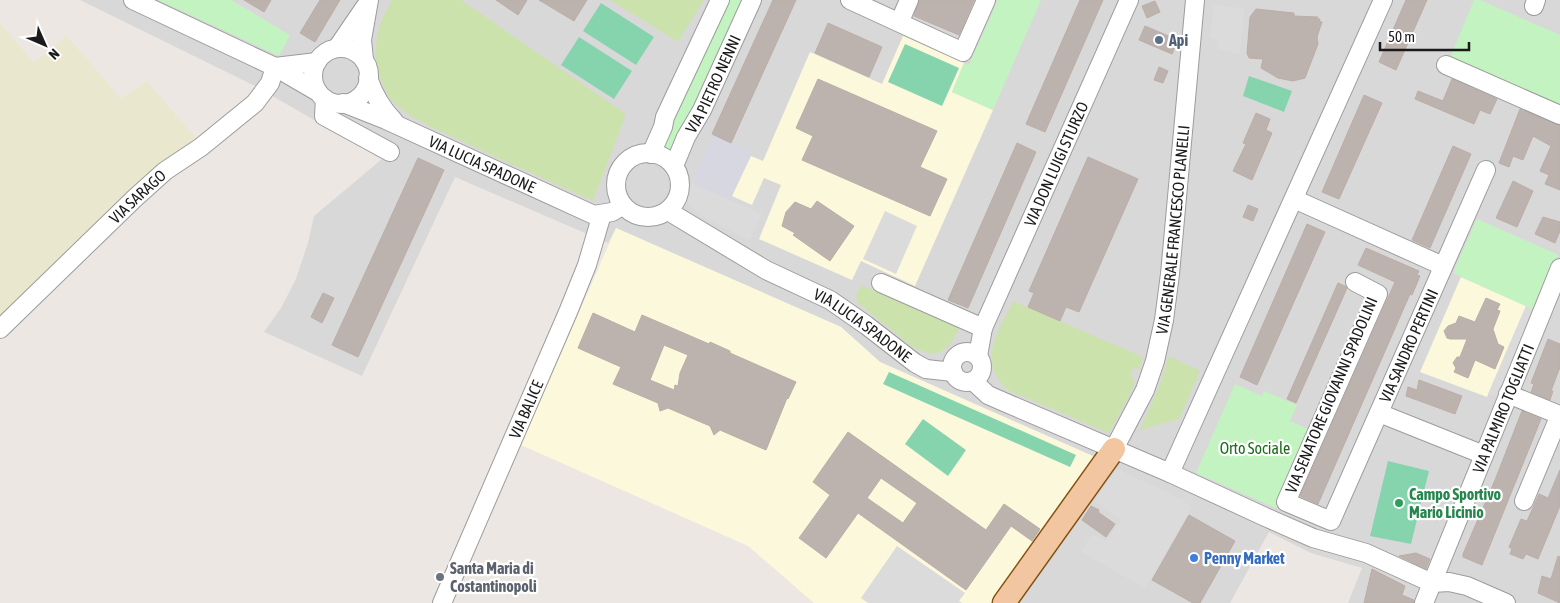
<svg xmlns="http://www.w3.org/2000/svg" width="1560" height="603" font-family="'Asap Condensed',sans-serif">
<style>
.residential{fill:#d9d8d8}
.education{fill:#fbf8db}
.farmland{fill:#e9e8ce}
.grass{fill:#cce2ac}
.park{fill:#c3f3c1}
.pitch{fill:#86d4ae}
.parking{fill:#dbdbdb}
.plaza{fill:#d6d7e1}
.building{fill:#bcb3af;stroke:#bcada6;fill-rule:evenodd}
.lines{fill:none;stroke-linecap:round;stroke-linejoin:round}
.minor-casing{stroke:#9c9c9c;stroke-width:20}
.major-casing{stroke:#84510e;stroke-width:25}
.minor{stroke:#fff;stroke-width:18}
.major{stroke:#f2c6a1;stroke-width:22}
.service-dot{fill:#5c6f8a;stroke:#fff;stroke-width:2}
.leisure-dot{fill:#2e9e5b;stroke:#fff;stroke-width:2}
.shop-dot{fill:#3f7fe0;stroke:#fff;stroke-width:2}
.worship-dot{fill:#6b7280;stroke:#fff;stroke-width:2}
.labels{text-anchor:middle;dominant-baseline:central;stroke-width:4.5;stroke-linejoin:round;paint-order:stroke}
.service-label{font-size:16px;font-weight:bold;fill:#4e5e75;stroke:#fff;text-anchor:start}
.street-label{font-size:16px;fill:#1b1b1b;stroke:#fff}
.park-label{font-size:16px;fill:#176d15;stroke:#fff}
.leisure-label{font-size:16px;font-weight:bold;fill:#27864d;stroke:#fff;text-anchor:start}
.shop-label{font-size:16px;font-weight:bold;fill:#366cbe;stroke:#fff;text-anchor:start}
.worship-label{font-size:16px;font-weight:bold;fill:#5b616d;stroke:#fff;text-anchor:start}
</style>
<rect width="100%" height="100%" fill="#ece7e2"/>
<path class="residential" d="M80 0H1560V603H1348L1362 568 1311 553 1269 532 1230 603H992L1095 457 880 362 841 327 616 228 608 243 455 177 362 376 264 332 281 308 296 279 308 243 314 216 382 159 255 86Z"/>
<path class="education" d="M903 36 964 63 952 92 993 110 915 286 861 261 852 280 759 239 781 185 764 178 752 205 732 196 751 156 763 161 810 52 882 84Z
M616 228 841 327 880 362 1095 457 992 603H814L748 546 521 445Z
M1461 277 1526 306 1487 397 1420 372Z"/>
<path class="farmland" d="M0 23 34 63 67 36 121 99 147 81 198 141 0 331Z"/>
<path class="grass" d="M392 0H461L626 114 593 201C551 182 509 163 468 144 442 131 408 120 389 97 386 92 383 85 381 80 370 52 377 25 392 0Z
M610 0H704L678 42Z
M861 285 959 328C953 342 948 351 932 354L914 348 858 303 856 297Z
M1013 301 1143 357 1139 369 1133 368 1130 376 1135 380 1131 392 1109 433 1010 391C1003 387 999 381 995 373 984 349 1003 323 1013 301Z
M1169 356 1200 371 1179 419 1140 430 1160 384Z"/>
<path class="park" d="M158 0H231L290 35 279 56Z
M724 0H747L671 156 659 147Z
M998 0H1041L993 110 952 92 964 63 969 65Z
M1474 0H1480L1560 35V105L1450 58Z
M1477 219 1559 255 1534 310 1453 273Z
M1235 384 1262 396 1264 391 1297 405 1290 421 1310 430 1276 508 1196 473Z"/>
<path class="pitch" d="M601 3 654 37 636 65 583 31Z
M579 37 632 71 614 99 561 65Z
M905 44 959 68 942 106 888 82Z
M1249 76 1292 91 1284 112 1243 96Z
M889 372 1076 455 1070 467 883 384Z
M923 419 966 450 948 476 905 444Z
M1388 461 1429 471 1411 544 1370 536Z"/>
<path class="parking" d="M1214 5 1244 8 1240 54 1219 49 1216 39 1210 38Z
M692 183 762 214 750 240 708 220 685 201Z
M885 211 917 226 896 274 863 259Z
M1526 306 1534 310 1498 398 1488 394Z
M1117 469 1184 500V502L1192 507 1145 588 1081 552 1092 534 1106 541 1121 520 1094 501Z
M897 546 965 593 959 601 962 603H868L861 598Z"/>
<path class="plaza" d="M713 135 752 152 730 200 692 183Z"/>
<path class="building" d="M244 0H271L264 12Z
M320 0H340L315 42 300 33Z
M496 0H527L518 15Z
M539 0H587L574 21Z
M773 0H796L731 143 712 134Z
M919 0H974L959 35 914 16Z
M1080 0H1103L1045 132 1026 124Z
M1406 0H1427L1396 70 1379 62Z
M1155 1 1160 12 1147 18 1142 6Z
M1256 9 1294 13V16L1318 17 1317 19H1320L1319 21 1322 22 1317 37 1318 44 1305 78 1293 81 1278 78 1261 68 1263 59 1249 58 1247 53 1250 17Z
M828 23 882 47 869 77 815 53Z
M1145 26 1178 40 1172 54 1139 40Z
M1159 67 1168 71 1163 83 1154 80Z
M818 79 937 131 920 167 947 179 930 216 802 160 813 136 796 128Z
M1452 79 1497 99 1490 114 1480 110 1474 124 1415 99 1418 91 1443 101Z
M1364 95 1382 103 1339 199 1322 192Z
M1520 109 1560 125V190L1545 184 1549 175 1540 171 1551 146 1533 136 1523 160 1513 156 1509 167 1499 163Z
M1256 113 1270 119 1266 130 1272 133 1252 180 1233 171 1246 144 1243 143Z
M1017 143 1036 152 968 308 948 300Z
M1453 146 1471 154 1430 248 1412 240Z
M1088 157 1138 179 1079 312 1066 307 1060 321 1028 307 1034 293 1029 291Z
M418 158 444 170 358 357 332 345Z
M1513 181 1533 191 1517 227 1496 218Z
M817 201 854 226 830 261 793 235 795 233 782 226 786 212 795 202 811 209Z
M1248 205 1258 209 1253 221 1243 217Z
M1543 217 1560 222V231L1555 243 1535 234Z
M1307 224 1325 232 1257 385 1240 377Z
M1366 248 1419 271 1417 275 1420 276 1412 295 1410 294 1318 504 1300 496 1395 282 1358 265Z
M1338 283 1345 286 1347 288 1296 403 1287 399Z
M323 293 334 298 322 323 311 317Z
M1486 298 1500 304 1497 310 1500 311 1493 329 1498 344 1504 347 1495 369 1475 360 1468 378 1454 372 1456 368 1453 363 1457 357H1460L1467 339H1450L1447 338 1444 331 1448 326 1456 323 1459 316 1475 322Z
M593 313 635 332 642 315 709 344 710 342 730 351V353L796 382 788 399 787 398 766 450 720 430 714 435 710 426 668 408 660 411 658 403 613 384 621 367 578 348ZM664 345 688 355 680 373 678 386 675 385 674 390 650 380Z
M1548 339 1560 344V367L1551 391H1553L1550 400 1531 392 1534 384 1531 383Z
M1419 380 1462 396 1455 414 1406 396 1408 387 1417 390Z
M1522 411 1541 419 1482 565 1463 557V554L1495 480Z
M848 432 986 530 1004 504 1040 529 1032 541 1011 526 966 590 858 513 826 558 799 538 830 495 813 482ZM881 478 917 503 903 523 867 498Z
M1560 470V506L1538 559 1526 554 1523 559 1510 554 1512 549 1509 547 1521 519 1527 521 1539 494 1548 498Z
M1091 506 1099 510 1098 512 1115 524 1106 537 1082 520Z
M1189 515 1235 541 1200 603H1193L1152 580Z
M1416 553 1430 559 1426 569 1399 556Z
M1558 556 1560 557V603L1538 593 1542 576 1551 579Z
M1372 569 1405 586 1402 595 1414 600V603H1364Z"/>
<g class="lines">
<g class="minor-casing">
<g id="minor">
<path d="M133 0 275 67 318 92"/>
<path d="M850 0 963 52 986 0"/>
<path d="M1534 6 1536 0"/>
<path d="M903 14 909 0"/>
<path d="M337 48 365 7"/>
<circle cx="341" cy="76" r="28"/>
<path d="M364 60 362 40 369 0"/>
<path d="M1446 65 1560 115"/>
<path d="M275 67 317 62"/>
<path d="M368 78C374 95 381 108 394 121"/>
<path d="M325 99 324 116 390 152"/>
<path id="s1" d="M343 103 386 120 594 215 612 212 622 206"/>
<circle cx="648" cy="185" r="32"/>
<path d="M651 154 663 127 665 117 720 0"/>
<path id="s2" d="M674 166 686 137 702 110 752 0"/>
<path d="M1294 199 1443 266"/>
<path id="s3" d="M668 211 766 270 830 300 866 325 915 363 926 369 953 372"/>
<path id="s4" d="M1355 282 1378 294 1286 502 1331 521 1486 170"/>
<path d="M881 283 983 328"/>
<path id="s5" d="M0 329 135 198 165 171 201 147 255 103 270 83 275 67"/>
<circle cx="967" cy="367" r="15"/>
<path id="s6" d="M978 356 983 328 1129 0"/>
<path d="M973 381 988 395 1004 402 1170 473 1383 0"/>
<path d="M1508 394 1557 414 1559 417 1524 501"/>
<path d="M1379 413 1484 455"/>
<path id="s7" d="M1114 449 1145 390 1155 361 1164 320 1170 274 1195 0"/>
<path d="M1170 473 1263 516 1313 538 1366 553 1432 583 1449 582 1467 586 1506 603"/>
<path id="s8" d="M442 603 568 312 587 265 602 214"/>
<path id="s9" d="M1424 603 1560 268"/>
</g>
</g>
<g class="major-casing">
<path id="major" d="M1004 603 1114 449"/>
</g>
<use href="#minor" class="minor"/>
<use href="#major" class="major"/>
</g>
<circle class="service-dot" cx="1159" cy="40" r="5"/>
<circle class="leisure-dot" cx="1399" cy="503" r="5"/>
<circle class="shop-dot" cx="1194" cy="558" r="5"/>
<circle class="worship-dot" cx="440" cy="577" r="5"/>
<g class="labels">
<g class="service-label">
<text x="1169" y="40">Api</text>
</g>
<g class="street-label">
<text stroke="none"><textPath href="#s2" startOffset="91">VIA PIETRO NENNI</textPath></text>
<text stroke="none"><textPath href="#s1" startOffset="152">VIA LUCIA SPADONE</textPath></text>
<text stroke="none"><textPath href="#s6" startOffset="208">VIA DON LUIGI STURZO</textPath></text>
<text stroke="none"><textPath href="#s5" startOffset="191">VIA SARAGO</textPath></text>
<text stroke="none"><textPath href="#s7" startOffset="230">VIA GENERALE FRANCESCO PLANELLI</textPath></text>
<text stroke="none"><textPath href="#s3" startOffset="226">VIA LUCIA SPADONE</textPath></text>
<text stroke="none"><textPath href="#s4" startOffset="494">VIA SANDRO PERTINI</textPath></text>
<text transform="translate(1331 395) rotate(-67)">VIA SENATORE GIOVANNI SPADOLINI</text>
<text stroke="none"><textPath href="#s9" startOffset="210">VIA PALMIRO TOGLIATTI</textPath></text>
<text stroke="none"><textPath href="#s8" startOffset="211">VIA BALICE</textPath></text>
</g>
<g class="park-label">
<text x="1255" y="448">Orto Sociale</text>
</g>
<g class="leisure-label">
<text x="1409" y="494">Campo Sportivo<tspan x="1409" dy="18">Mario Licinio</tspan></text>
</g>
<g class="shop-label">
<text x="1204" y="558">Penny Market</text>
</g>
<g class="worship-label">
<text x="450" y="568">Santa Maria di<tspan x="450" dy="18">Costantinopoli</tspan></text>
</g>
</g>
<g transform="translate(45 45) rotate(135)" stroke="#ffffff" stroke-width="4" paint-order="stroke">
<path d="M0-4L9 19L0 12L-9 19Z" fill="#1b1b1b"/>
<text y="-8" font-size="14" font-weight="bold" text-anchor="middle" fill="#1b1b1b">N</text>
</g>
<path d="M1380 42v8h89v-8" fill="none" stroke="#1b1b1b" stroke-width="2.5"/>
<text x="1388" y="42" font-size="15" fill="#1b1b1b" stroke="#ffffff" stroke-width="4" paint-order="stroke">50 m</text>
</svg>
